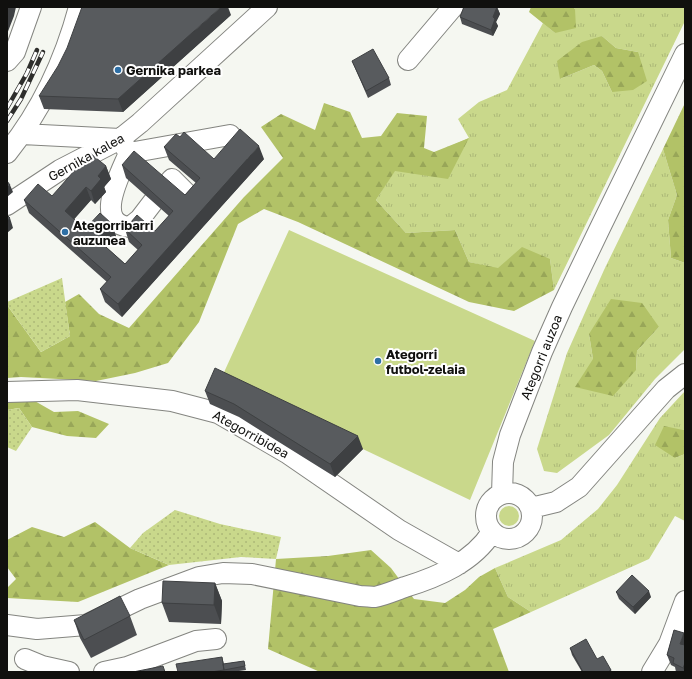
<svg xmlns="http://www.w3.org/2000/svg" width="692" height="679" font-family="'Golos Text',sans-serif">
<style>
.grass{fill:url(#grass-tufts);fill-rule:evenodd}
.forest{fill:url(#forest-firs)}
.park{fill:#c9d88b}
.garden{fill:url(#garden-dots)}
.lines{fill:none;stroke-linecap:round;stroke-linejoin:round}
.minor-casing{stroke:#848580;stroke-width:22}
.minor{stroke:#fff;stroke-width:20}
.rail-casing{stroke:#2e2e2c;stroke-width:4.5}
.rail{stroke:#fff;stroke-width:3;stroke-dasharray:9;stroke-linecap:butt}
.wall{fill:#4c4e51}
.shaded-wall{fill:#3e4042}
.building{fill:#585b5e;stroke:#3e4042}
.poi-dot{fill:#2e6fa5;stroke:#fff;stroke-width:1.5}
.labels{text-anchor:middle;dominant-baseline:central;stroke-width:4;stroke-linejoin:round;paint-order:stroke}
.poi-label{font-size:13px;font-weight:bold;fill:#10100e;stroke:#fff;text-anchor:start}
.street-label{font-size:13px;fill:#10100e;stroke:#fff}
</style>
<defs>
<pattern id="grass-tufts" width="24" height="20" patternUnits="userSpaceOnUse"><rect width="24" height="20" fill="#c9d88b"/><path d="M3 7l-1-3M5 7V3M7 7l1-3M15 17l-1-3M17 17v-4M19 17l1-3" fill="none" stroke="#acb877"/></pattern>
<pattern id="forest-firs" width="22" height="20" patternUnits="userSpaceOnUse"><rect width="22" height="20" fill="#b2c267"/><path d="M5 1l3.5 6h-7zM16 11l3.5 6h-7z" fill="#98a658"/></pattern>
<pattern id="garden-dots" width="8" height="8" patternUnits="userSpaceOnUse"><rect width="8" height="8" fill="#c9d88b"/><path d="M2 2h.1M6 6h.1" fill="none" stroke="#acb877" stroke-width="1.8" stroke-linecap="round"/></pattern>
</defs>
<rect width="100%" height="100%" fill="#f5f7f1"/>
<path class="grass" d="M573 7H685V21L554 290 550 259 498 269 469 262 455 230 406 233 376 200 394 171 469 138 458 119 479 102 507 90 543 23 555 33 575 9ZM602 36 616 48 638 52 612 92 602 71 594 65 560 79Z
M663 149 677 195 668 220 671 258 685 263V349L655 379 609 435 557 473 544 471 537 449 567 353 604 270ZM659 327 637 351 636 370 593 359 589 334Z
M685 391V429L683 430 675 458 685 454V521L675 516 649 559 531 612 508 597 495 568 561 540 598 509 617 485 660 418Z"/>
<path class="forest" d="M531 7H573L575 9 576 28 555 33 529 12Z
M602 36 616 48 638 52 647 81 633 90 612 92 602 71 594 65 560 79 557 61 582 42Z
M324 103 350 112 362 138 381 136 397 113 427 116 424 148 434 152 469 138 448 179 395 171 376 200 406 233 455 230 469 262 498 268 522 247 550 259 554 290 514 311 469 302 298 222 264 209 238 224 199 322 168 363 135 373 96 381 21 377 7 378V305L41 352 70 336 65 302 79 294 99 314 129 328 244 197 283 158 261 127 281 114 315 130Z
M685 103V263L671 258 668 220 677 195 663 149Z
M611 299 642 303 659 327 637 351 636 370 613 396 575 387 593 359 589 334Z
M33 400 54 412 78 411 109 424 96 438 67 436 32 427 19 408 7 410V402Z
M664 426 683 430 685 429V454L675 458 655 445Z
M95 522 130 548 169 565 78 602 7 598V588L16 579 7 567V540L32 527 64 537Z
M371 550 391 568 414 599 445 603 465 590 479 577 495 568 508 597 531 612 493 629 509 672H320L268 649 276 559 328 556Z"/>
<path class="park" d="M289 230 535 341 470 500 220 381Z
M499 516a10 10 0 1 1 20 0a10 10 0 1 1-20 0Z"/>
<path class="garden" d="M62 278 70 336 41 352 7 305V302Z
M19 408 32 427 16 451 7 447V410Z
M175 510 220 524 281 537 276 559 241 557 169 565 130 548 143 533Z"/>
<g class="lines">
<g class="minor-casing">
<path id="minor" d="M408 60 453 7
M7 61 15 52 31 7
M22 134 120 139
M120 139 129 153C121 173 92 224 130 227L140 219 153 202
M7 153C41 111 65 59 79 7
M129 153 230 135
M165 187 172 179 191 198
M7 205 60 170 120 139 140 123 267 7
M7 392 77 390 172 401 218 413 287 453 399 530 459 564
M486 516a23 23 0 1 1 46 0a23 23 0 1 1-46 0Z
M502 494 503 462 510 435 542 352 562 307 601 226 685 54
M531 508 556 502 579 487 666 389 685 374
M7 625 37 629 86 625 140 599 199 577 223 573 252 574 360 596C365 596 371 597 375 597 385 595 396 590 405 587 438 577 473 562 492 532
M25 659 42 666 69 672
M104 672 127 667 196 641 216 639
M652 672 669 644 685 601"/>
</g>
<use href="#minor" class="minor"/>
<g class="rail-casing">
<path id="rail" d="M7 108 27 73 37 50
M7 121 21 99 43 52"/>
</g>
<use href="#rail" class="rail"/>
</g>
<path class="wall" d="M497 7 500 14 496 22 498 26 493 36 462 24 460 17Z
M231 15 123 112 44 109 39 96Z
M352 61 389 78 391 85 368 98Z
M180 137 214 159H264L122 317 105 302 100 289 107 282 29 213 24 200 52 196 106 166 111 179 104 187 106 192 95 204 91 200 74 219 85 229 111 223 116 236 106 247 125 264 138 250 129 242 125 229 155 231 169 216 126 178 122 165 185 195 196 183 169 160 164 147Z
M205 391 363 449 335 477 239 417 210 404Z
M215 583 222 601 221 624 169 622 162 603Z
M616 592 651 597 635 614 619 599Z
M130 616 137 635 91 658 80 638 74 620Z
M674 630 685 672H676L675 667 671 665 667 655Z
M570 648 597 659 611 670 612 672H582L572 655Z
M222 657 224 664 244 661 246 670 232 672H178Z"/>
<path class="shaded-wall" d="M7 7H16L14 16 7 34Z
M221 7H228L231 15 123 112 118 99Z
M497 7 500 14 496 22 498 26 493 36 491 30 493 17Z
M259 146 264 159 122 317 118 304Z
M106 166 111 179 104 187 106 192 95 204 91 191 98 176Z
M10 185 13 192 7 197V188Z
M86 187 91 200 70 224 65 211Z
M10 218 13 228 7 233V220Z
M111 223 116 236 101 252 97 239Z
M358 436 363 449 335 477 330 464Z
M215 583 222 601 221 624 214 605Z
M649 591 651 597 635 614 633 607Z
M684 633 685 636V650L680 644Z
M685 663V672L683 668Z"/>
<path class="building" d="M82 7H221L118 99 39 96 58 66 67 48Z
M464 7H497L493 17 495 19 491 30 460 17Z
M373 49 389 78 366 91 352 61Z
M240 129 259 146 118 304 100 289 111 277 24 200 38 184 52 196 90 153 106 166 98 176 101 179 91 191 86 187 65 211 85 229 100 213 111 223 97 239 125 264 142 245 125 229 137 215 155 231 173 211 122 165 134 151 185 195 200 178 164 147 176 134 180 137 184 132 214 159Z
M7 181 10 185 7 188Z
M7 215 10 218 7 220Z
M215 368 358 436 330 464 234 404 205 391Z
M632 575 649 591 633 607 616 592Z
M163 581 215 583 214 605 162 603Z
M120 596 130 616 84 640 74 620Z
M674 630 684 633 680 644 685 645V663L683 668 673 663 674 658 667 655Z
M586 639 597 659 603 656 611 670 608 672H583L570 648Z
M222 657 224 670 211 672H178L176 664Z
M244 661 245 666 224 670 223 664Z
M163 666 165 672H133Z"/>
<g class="poi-dot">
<circle cx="118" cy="70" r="4"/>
<circle cx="65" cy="232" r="4"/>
<circle cx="378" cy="361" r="4"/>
</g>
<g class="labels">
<g class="poi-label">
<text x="126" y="70">Gernika parkea</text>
<text x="73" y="225">Ategorribarri<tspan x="73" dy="15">auzunea</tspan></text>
<text x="386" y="354">Ategorri<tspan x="386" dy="15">futbol-zelaia</tspan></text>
</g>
<g class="street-label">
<text transform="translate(86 157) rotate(-29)">Gernika kalea</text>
<text transform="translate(541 357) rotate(-68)">Ategorri auzoa</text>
<text transform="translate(251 434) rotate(29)">Ategorribidea</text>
</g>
</g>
<rect width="692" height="679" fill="none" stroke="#10100e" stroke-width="16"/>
</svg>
